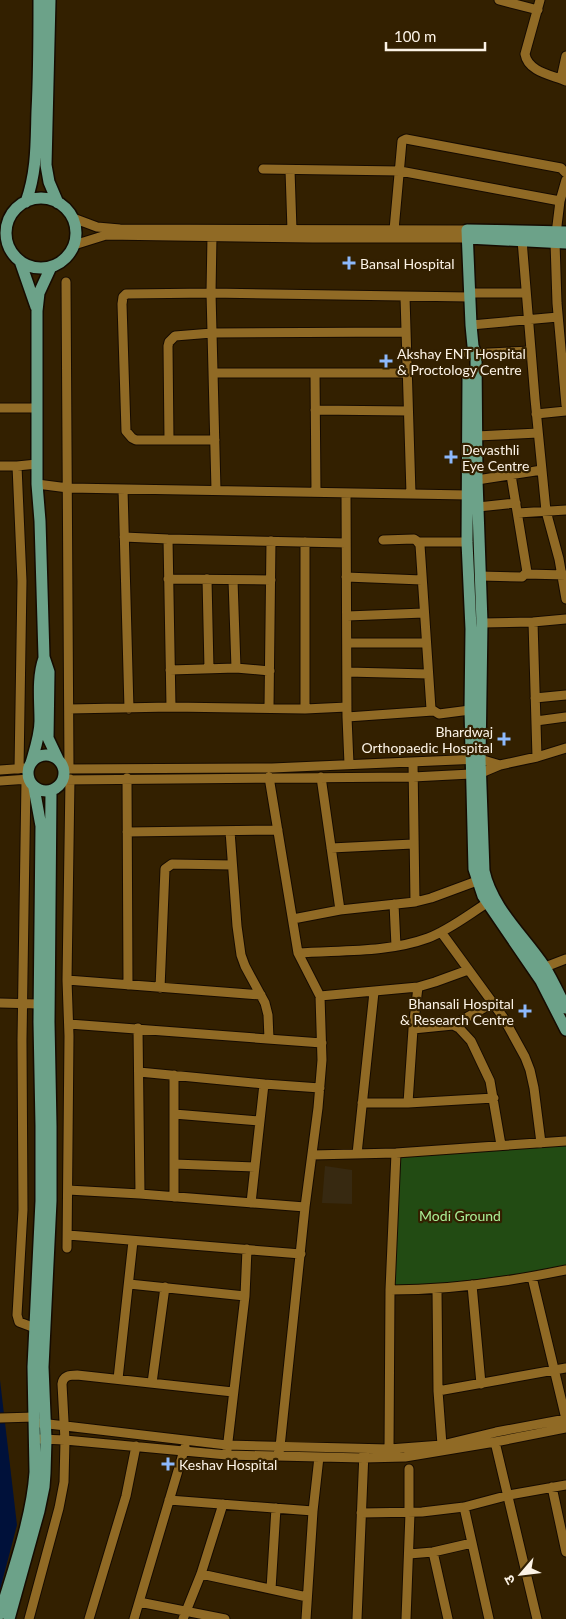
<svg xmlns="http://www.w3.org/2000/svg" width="566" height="1619" font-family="Lato,'Noto Sans Devanagari',sans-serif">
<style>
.built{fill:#372911}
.green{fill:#224b13}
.water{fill:#00113a}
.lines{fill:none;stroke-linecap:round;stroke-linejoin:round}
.minor-casing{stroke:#160b00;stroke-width:11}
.major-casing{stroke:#160b00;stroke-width:14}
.minor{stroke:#906a25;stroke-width:9}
.major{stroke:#6ca289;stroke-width:11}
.poi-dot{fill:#8db9fc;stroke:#332000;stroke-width:2}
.labels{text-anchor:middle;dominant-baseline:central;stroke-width:4.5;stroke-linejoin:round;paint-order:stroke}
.poi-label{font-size:14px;fill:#fcf3e6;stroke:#332000;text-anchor:start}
.park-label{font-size:14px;fill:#aaef96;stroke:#332000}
</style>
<rect width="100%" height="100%" fill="#332000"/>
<path class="built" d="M325 1166 352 1170V1204L322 1203Z"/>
<path class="green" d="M566 1141V1268L390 1290 396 1153Z"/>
<path class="water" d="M0 1380 17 1525 0 1590Z"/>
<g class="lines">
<g class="minor-casing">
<path id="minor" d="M499 0 538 10
M540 0 525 54C528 72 552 75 566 81
M561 79 566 56
M263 169 400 171 560 201
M290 170 292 230
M566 180 560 201 555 242 557 303 566 405
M73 218 97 227 120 229 467 230
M394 230 402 141 406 139 561 168 566 173
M212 236 211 293 216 490
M522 240 535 399 546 511 559 559 566 599
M74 245 106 235 313 238H468
M66 282 69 769
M469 293H526
M405 297 411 494
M471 325 558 317
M468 354 531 351
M213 373H407
M315 373 316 492
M0 408H36
M315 410 408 411
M536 414 566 411
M477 436 538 433
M169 440 168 346 169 342 175 336 212 333 406 332
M215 440H136L132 438 126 431 122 304 123 297 126 294 211 293 469 297
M0 466H17L37 464
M17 466 22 581 19 769
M477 480 542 470
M37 484 68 488 468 495
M123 489 129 709
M346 493 347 717 349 764
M478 507 516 503
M518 513 566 510
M124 537 168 539 346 543
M168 539 171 707
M383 540 414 539 417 541 420 545 431 709 439 714 470 710
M418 542H467
M526 574 566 575
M480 576 522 577 527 572 511 475
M346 577 422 580
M168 579 271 580
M207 579 209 669
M233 580 236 668
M347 616 424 613
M533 622 537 757
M482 623 533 622 566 619
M347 643H426
M170 670 236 668 270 671
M347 672 428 674
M535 698 566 695
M269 707 271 541
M69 709 171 707 305 709 347 707
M305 709V542
M347 717 433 711
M536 721 566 717
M413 762 415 902
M64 769 272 768 480 759 500 765
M0 770 28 768
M269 777 298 953 320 996 322 1060 318 1108 305 1207 280 1447 278 1456
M321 777 340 910
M127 778 128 985
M26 780 22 1040 23 1210 17 1315 19 1322 35 1328
M63 780 413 777 471 774 481 773 500 765 537 757 566 748
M0 781 29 779
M230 831 237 926 241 955 245 966 265 1003 268 1015 269 1039
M127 832 278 830
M331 848 413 844
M394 904 396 946
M293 919 340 910 415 902 431 898 477 881
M441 932 503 1017 525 1057 530 1070 534 1088 541 1143
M298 953C341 950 387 953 428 938 449 930 468 915 487 903
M540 969 566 959
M67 980 261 995
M160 988 165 869 172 864 232 865
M320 996 418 987 435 982 468 970
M0 1003 39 1004
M69 1024 322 1043
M453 1025 493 1003
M138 1028 140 1194
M413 1029 453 1025 459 1028 471 1041 490 1081 501 1145
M139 1072 264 1084 320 1088
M362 1103H408L494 1098
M408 1103 413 1029 418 987
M174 1114 260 1121
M357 1154 374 992
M312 1155 396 1153 566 1141
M174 1164 255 1167
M68 1190 140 1194 305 1207
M174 1197V1075
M251 1203 264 1084
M68 1235 301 1254
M67 1248 69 1036 67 980 70 779
M532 1277 566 1419
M129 1284 245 1296
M472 1285 481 1384
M437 1289 438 1391 442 1445
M390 1290C449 1290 508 1282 566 1270
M118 1379 133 1241
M152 1383 165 1287
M438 1391 566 1368
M0 1418 35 1417
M40 1423 227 1445 389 1449 442 1445 496 1432 566 1419
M40 1439 65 1440 227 1455 364 1458 405 1457 495 1442 566 1428
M495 1442 537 1619
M389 1449 390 1290 396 1153
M227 1450 245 1296 247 1249
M552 1487 566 1552
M169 1500 313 1511
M464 1507 489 1619
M361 1513 422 1512 464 1507 509 1495 566 1485
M433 1552 448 1619
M409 1554 433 1552 472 1543
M201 1574 307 1597
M271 1589 276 1508
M139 1602 225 1619
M29 1619 59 1508 64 1482 65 1440 62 1384C63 1376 69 1375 77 1375L233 1392
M89 1619 126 1496 136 1446
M134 1619 185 1447
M183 1619 201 1574 223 1504
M306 1619 313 1511 319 1457
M357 1619 364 1452
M406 1619 410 1513 409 1511V1469"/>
</g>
<g class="major-casing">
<path id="major" d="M50 0 46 165 49 182 58 203
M6 233a35 35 0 1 1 70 0a35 35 0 1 1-70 0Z
M26 202C37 171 36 143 37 111 39 74 39 37 39 0
M566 232 467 230 471 325 473 346 476 355 477 480 482 623 480 759 484 871C492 908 523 935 544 966 552 979 559 994 566 1008
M468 238 566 243
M20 261 36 307
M51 267 39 293 37 311V484L40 521 44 657 49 672 48 738 58 759
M468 376 467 542 471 629 470 710 474 869 483 896 541 981 566 1030
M28 773a18 18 0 1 1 36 0a18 18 0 1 1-36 0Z
M31 763C35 749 40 735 40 721 40 700 37 678 44 658
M0 1614C13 1570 32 1518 35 1472L33 1367 41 1201V1126L39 1022 41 826 34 788
M9 1619 39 1511 44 1487 45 1473 46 1439 43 1367 51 1201V1126L49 1022 51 791"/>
</g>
<use href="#minor" class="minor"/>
<use href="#major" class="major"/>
</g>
<g class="poi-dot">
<path d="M346.5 255.5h5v5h5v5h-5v5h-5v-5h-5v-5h5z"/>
<path d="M383.5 353.5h5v5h5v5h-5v5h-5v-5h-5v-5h5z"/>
<path d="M448.5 449.5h5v5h5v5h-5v5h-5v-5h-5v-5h5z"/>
<path d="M501.5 731.5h5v5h5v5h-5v5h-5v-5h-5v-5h5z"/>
<path d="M522.5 1003.5h5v5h5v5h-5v5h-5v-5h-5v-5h5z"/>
<path d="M165.5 1456.5h5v5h5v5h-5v5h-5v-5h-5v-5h5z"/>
</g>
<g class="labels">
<g class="poi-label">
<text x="360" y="263">Bansal Hospital</text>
<text x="397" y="353">Akshay ENT Hospital<tspan x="397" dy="16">&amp; Proctology Centre</tspan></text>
<text x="462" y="449">Devasthli<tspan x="462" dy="16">Eye Centre</tspan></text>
<text x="493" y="731" text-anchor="end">Bhardwaj<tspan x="493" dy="16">Orthopaedic Hospital</tspan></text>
<text x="514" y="1003" text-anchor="end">Bhansali Hospital<tspan x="514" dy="16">&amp; Research Centre</tspan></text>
<text x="179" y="1464">Keshav Hospital</text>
</g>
<g class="park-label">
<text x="460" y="1215">Modi Ground</text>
</g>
</g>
<g transform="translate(521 1574) rotate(242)" stroke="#332000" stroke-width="4" paint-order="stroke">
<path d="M0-4L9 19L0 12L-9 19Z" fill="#fcf3e6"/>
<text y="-8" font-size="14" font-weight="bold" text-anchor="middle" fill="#fcf3e6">उ</text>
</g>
<path d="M386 42v8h99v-8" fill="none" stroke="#fcf3e6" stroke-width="2.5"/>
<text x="394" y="42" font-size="15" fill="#fcf3e6" stroke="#332000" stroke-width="4" paint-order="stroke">100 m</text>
</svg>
